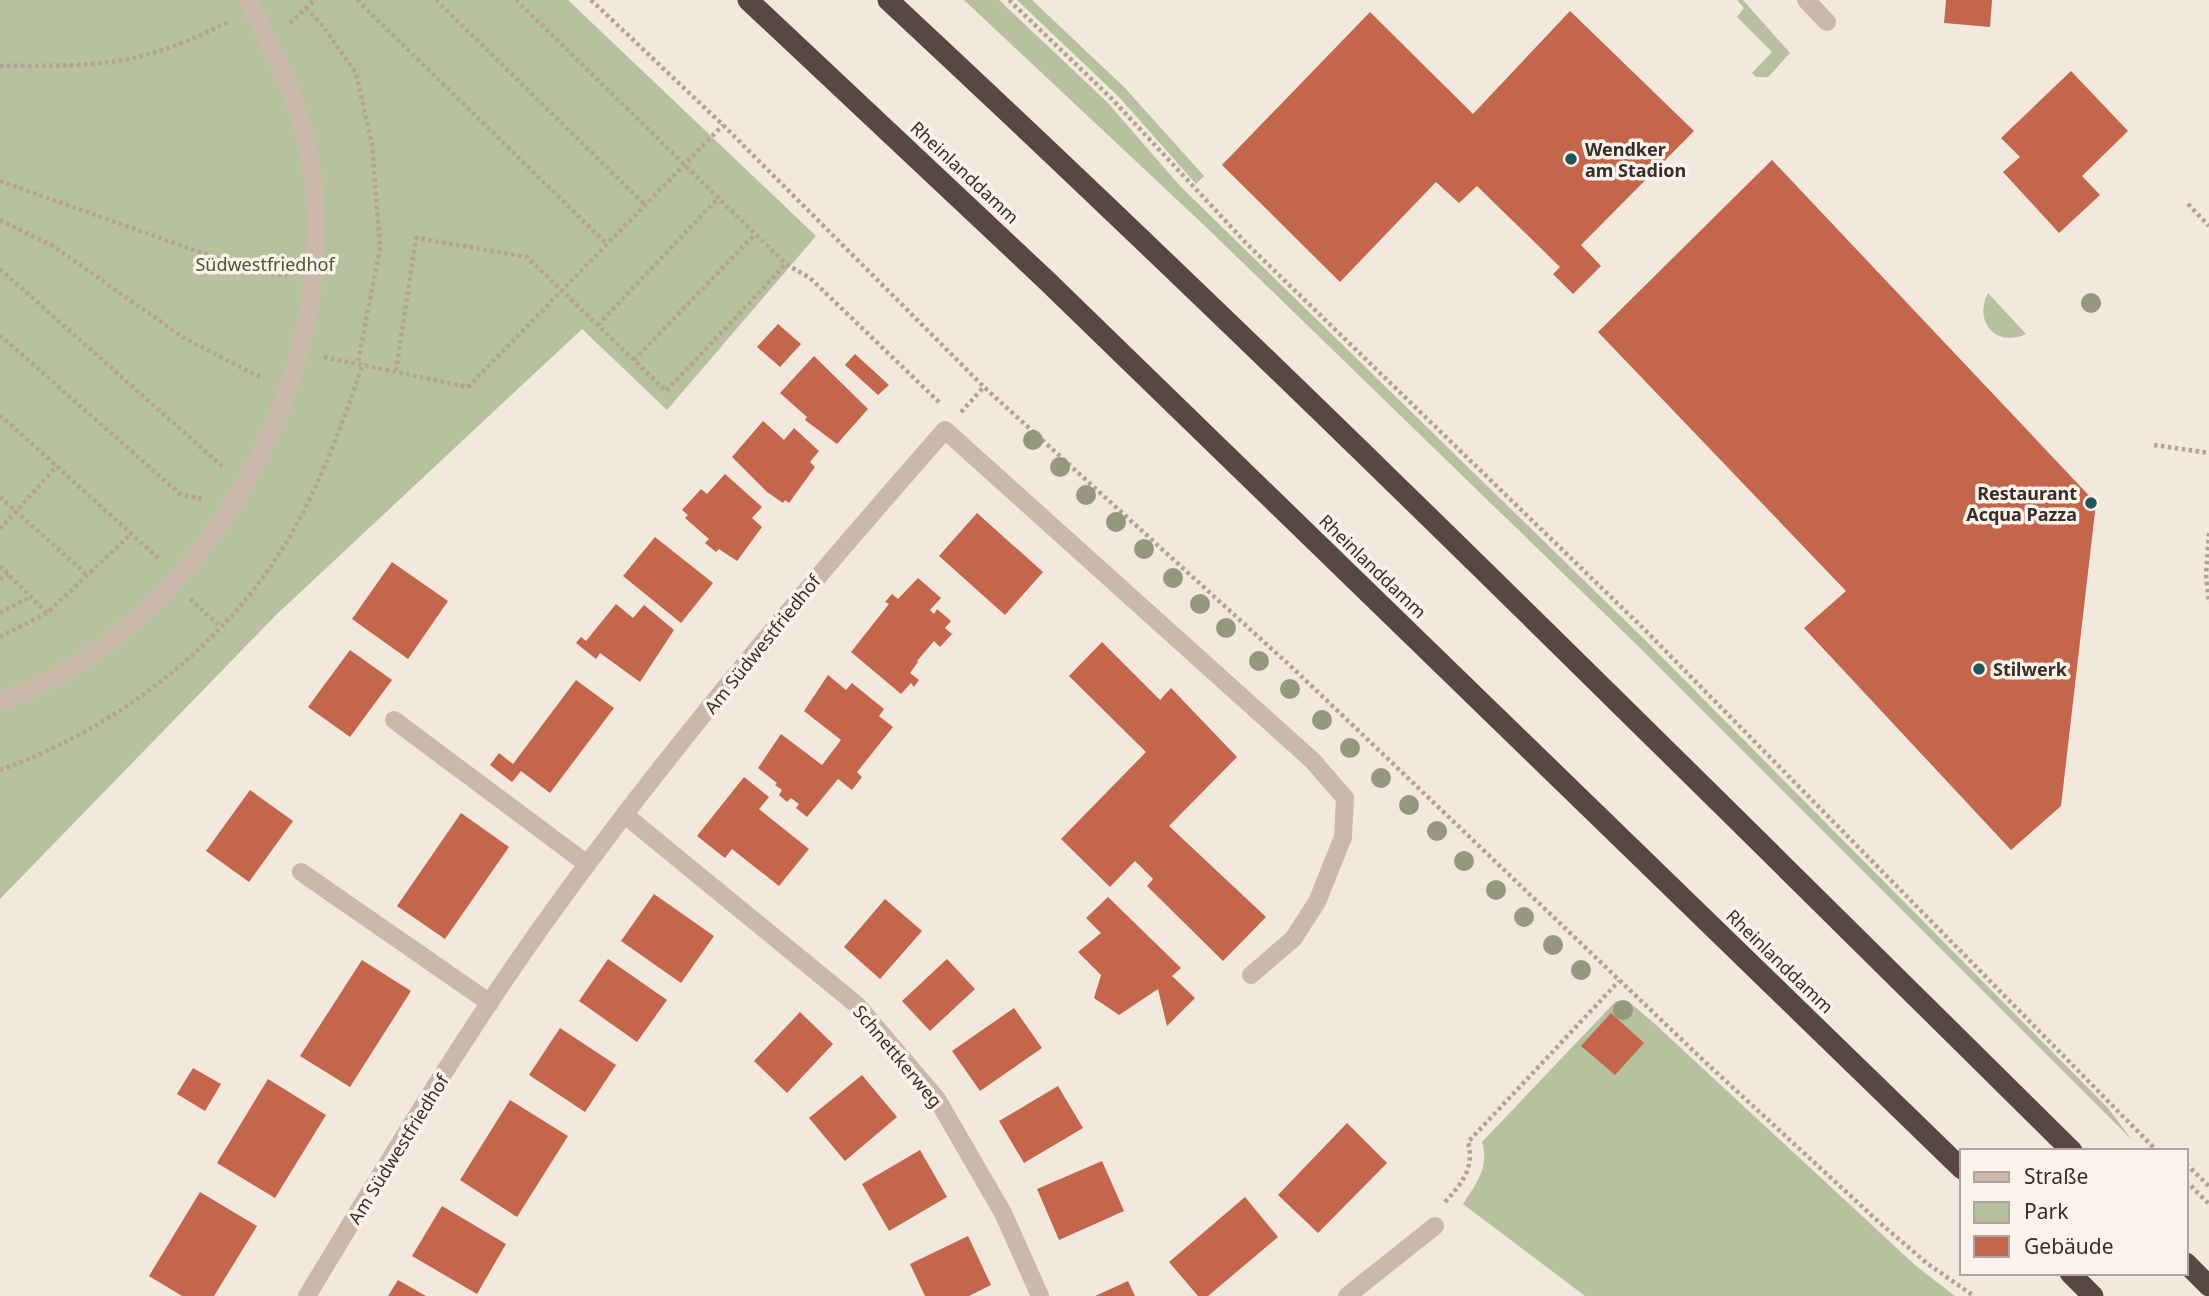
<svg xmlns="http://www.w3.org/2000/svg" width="2209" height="1296" font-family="'Noto Sans',sans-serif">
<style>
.green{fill:#b6c19e}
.building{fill:#c3664b}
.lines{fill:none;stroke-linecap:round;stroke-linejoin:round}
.path{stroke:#b6a294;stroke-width:4.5;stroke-dasharray:3.5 3.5;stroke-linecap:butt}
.minor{stroke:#cab8aa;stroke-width:18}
.highway{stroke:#584841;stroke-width:21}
.tree{fill:#94987d}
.poi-dot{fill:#205659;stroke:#faf2eb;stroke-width:2.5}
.labels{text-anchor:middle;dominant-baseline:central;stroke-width:7;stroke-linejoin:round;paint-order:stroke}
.poi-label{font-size:18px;font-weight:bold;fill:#382e29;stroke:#faf2eb;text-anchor:start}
.street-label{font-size:18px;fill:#382e29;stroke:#faf2eb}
.park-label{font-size:18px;fill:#48562e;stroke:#faf2eb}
</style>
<rect width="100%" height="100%" fill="#f2e8de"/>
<path class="green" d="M0 0H568L816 236 667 410 582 329 276 615 0 899Z
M964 0H999L1107 102 1181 187 1644 639 2108 1108 2132 1140 1638 646 1206 227Z
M1017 0H1032L1125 88 1204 176 1196 184 1120 98Z
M1737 0H1743L1790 53 1768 77H1756L1752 73 1772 52 1737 17 1744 8Z
M1988 293 2026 334C1996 348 1973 321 1988 293Z
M1616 1001H1628L1656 1025 1916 1266 1955 1296H1585L1463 1204C1476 1184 1490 1167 1482 1142Z"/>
<path class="building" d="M1946 0H1992L1990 27 1944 23Z
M1570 11 1694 131 1581 245 1601 266 1573 294 1553 274 1560 267 1477 186 1459 203 1436 182 1340 282 1222 165 1370 12 1473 114Z
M2071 71 2128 131 2082 176 2100 195 2059 233 2003 172 2020 157 2001 138Z
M1772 160 2096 503 2061 806 2011 850 1804 628 1846 591 1598 332Z
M778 324 801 344 780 367 757 347Z
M855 354 889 385 878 395 845 365Z
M814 356 868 409 837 444 805 420 807 417 780 393Z
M763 421 784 440 794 428 819 451 810 462 815 467 789 503 785 500 783 503 767 492 732 457Z
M725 474 762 507 752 518 762 527 737 561 719 549 716 552 705 543 709 539 685 518 688 515 682 510 701 489 707 494Z
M977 513 1043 572 1005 615 939 556Z
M655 537 713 583 681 623 623 576Z
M392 562 448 601 408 659 352 619Z
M918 578 941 598 930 610 934 614 937 609 951 621 945 628 952 634 940 647 934 641 917 661 918 662 910 673 919 680 914 687 911 683 901 694 851 652 889 604 885 602 892 594 898 599Z
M616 604 633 618 644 605 674 630 640 682 600 653 596 659 576 643 581 637 586 641Z
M1102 642 1160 700 1171 688 1237 757 1169 826 1266 917 1223 961 1147 886 1153 879 1135 861 1110 887 1061 839 1146 752 1069 676Z
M350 650 392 680 350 737 308 707Z
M828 675 846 690 852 683 884 709 879 716 893 727 857 772 862 777 852 790 838 779 807 817 796 808 799 804 791 798 787 802 779 795 782 790 775 785 777 783 758 768 781 734 822 765 841 740 804 711Z
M576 680 614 708 550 793 521 771 512 782 490 765 499 753 513 764Z
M744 777 769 797 759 809 809 849 779 886 732 849 725 858 697 836Z
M250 790 293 821 249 882 206 851Z
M461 813 509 847 445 939 397 906Z
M654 894 714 936 681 983 621 941Z
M1108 897 1181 968 1172 976 1195 998 1167 1026 1158 989 1119 1015 1094 998 1101 975 1078 952 1101 933 1086 918Z
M885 899 922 931 880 979 844 947Z
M608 959 667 1000 637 1042 579 1001Z
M947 959 975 989 930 1031 902 1001Z
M362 960 411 991 350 1087 300 1056Z
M1014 1008 1042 1048 980 1091 952 1051Z
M800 1012 833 1044 787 1093 754 1061Z
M1611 1013 1644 1043 1615 1075 1581 1046Z
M560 1028 616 1065 585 1112 529 1075Z
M193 1068 221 1084 205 1111 177 1094Z
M862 1075 897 1117 845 1161 809 1118Z
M268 1079 326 1115 275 1198 217 1163Z
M1058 1086 1083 1128 1024 1163 999 1121Z
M510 1100 568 1136 517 1217 460 1180Z
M1347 1123 1387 1163 1318 1233 1278 1195Z
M920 1150 947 1197 889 1231 862 1184Z
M1102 1161 1124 1211 1059 1240 1037 1189Z
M200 1192 257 1226 214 1296H182L149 1276Z
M1245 1197 1278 1237 1208 1296H1198L1169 1262Z
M442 1206 506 1244 477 1294 412 1256Z
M968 1236 991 1285 969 1296H925L910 1264Z
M398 1280 426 1296H388Z
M1128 1281 1135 1296H1095Z"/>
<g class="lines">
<path class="path" d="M357 0 607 244
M436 0 645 205
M516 0 786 264 810 278 941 404
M591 0 723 125 984 387 1297 672 1703 1060 1880 1223 1928 1264 1974 1296
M1009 0 1112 99 1247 244 1644 629 2157 1151
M306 8 322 25 356 73 372 144 380 248 358 362
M290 23 315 0
M0 66C48 65 98 68 145 55 175 48 203 34 230 21
M0 181 253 271 287 276
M2188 204 2209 226
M0 220 53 246 184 338 262 378
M0 269 224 468
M598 325 718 198
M0 335 180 494 204 499
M324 357 468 387 723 125
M634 360 755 234
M396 371 416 238 527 257 666 391 786 264
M961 412 984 387
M0 415 158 558
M2154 445 2209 453
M0 497 87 575
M0 529 57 466
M2209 533 2206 575 2209 603
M0 566 47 613
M0 579 8 574
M190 599 220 626
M0 613 30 597
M0 637 47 613 131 534
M0 770C118 728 232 641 294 529 323 477 344 420 363 363
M2186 1164 2209 1186
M2186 1181 2209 1204
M1445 1202C1462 1183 1475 1168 1468 1142L1619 981"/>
<path class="minor" d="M1806 0 1827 22
M0 702C199 630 342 381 312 173 304 111 276 56 248 0
M394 720 587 864
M625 815 857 1005 937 1099 1003 1213 1040 1296
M301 872 490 1003
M307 1296C387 1164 467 1029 558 904 678 738 811 583 945 430L1313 761 1345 798 1343 837 1317 902 1293 939 1251 975
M1347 1296 1435 1226"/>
<path class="highway" d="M748 0 1045 279 1962 1169
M888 0C1291 375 1680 764 2072 1151
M2186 1263 2209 1286
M2070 1273 2093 1296"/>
</g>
<g class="tree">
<circle cx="2091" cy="303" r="10"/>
<circle cx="1033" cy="440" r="10"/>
<circle cx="1060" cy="467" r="10"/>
<circle cx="1086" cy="495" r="10"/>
<circle cx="1116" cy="522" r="10"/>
<circle cx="1144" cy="549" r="10"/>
<circle cx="1173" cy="578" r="10"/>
<circle cx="1200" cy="604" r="10"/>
<circle cx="1226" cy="628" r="10"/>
<circle cx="1259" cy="661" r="10"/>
<circle cx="1290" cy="689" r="10"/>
<circle cx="1322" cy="720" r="10"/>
<circle cx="1350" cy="748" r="10"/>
<circle cx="1381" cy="778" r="10"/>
<circle cx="1409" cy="805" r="10"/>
<circle cx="1437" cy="831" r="10"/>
<circle cx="1464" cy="861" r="10"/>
<circle cx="1496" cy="890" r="10"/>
<circle cx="1524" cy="917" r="10"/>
<circle cx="1553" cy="945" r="10"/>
<circle cx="1581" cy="970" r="10"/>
<circle cx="1623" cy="1010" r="10"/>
</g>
<g class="poi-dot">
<circle cx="1571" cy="159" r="7"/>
<circle cx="2091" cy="503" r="7"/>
<circle cx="1979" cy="669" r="7"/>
</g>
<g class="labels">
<g class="poi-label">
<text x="1585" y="149">Wendker<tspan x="1585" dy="21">am Stadion</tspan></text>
<text x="2077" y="493" text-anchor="end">Restaurant<tspan x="2077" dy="21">Acqua Pazza</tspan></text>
<text x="1993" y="669">Stilwerk</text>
</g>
<g class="street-label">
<text transform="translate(965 172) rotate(43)">Rheinlanddamm</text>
<text transform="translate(1373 566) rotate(44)">Rheinlanddamm</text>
<text transform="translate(762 644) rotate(-51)">Am Südwestfriedhof</text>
<text transform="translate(1780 961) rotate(44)">Rheinlanddamm</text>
<text transform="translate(898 1056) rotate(50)">Schnettkerweg</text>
<text transform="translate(398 1149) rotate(-58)">Am Südwestfriedhof</text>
</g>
<g class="park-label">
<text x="265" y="264">Südwestfriedhof</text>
</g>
</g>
<rect x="1960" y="1149" width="228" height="126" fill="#faf2eb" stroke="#aca49d" stroke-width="2"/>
<rect x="1974" y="1172" width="35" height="10" fill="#cab8aa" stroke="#aca49d" stroke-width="2"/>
<text x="2024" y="1184" font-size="21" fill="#382e29">Straße</text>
<rect x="1974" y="1202" width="35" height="21" fill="#b6c19e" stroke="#aca49d" stroke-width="2"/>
<text x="2024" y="1219" font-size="21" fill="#382e29">Park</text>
<rect x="1974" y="1236" width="35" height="21" fill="#c3664b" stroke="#aca49d" stroke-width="2"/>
<text x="2024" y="1254" font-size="21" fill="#382e29">Gebäude</text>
</svg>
